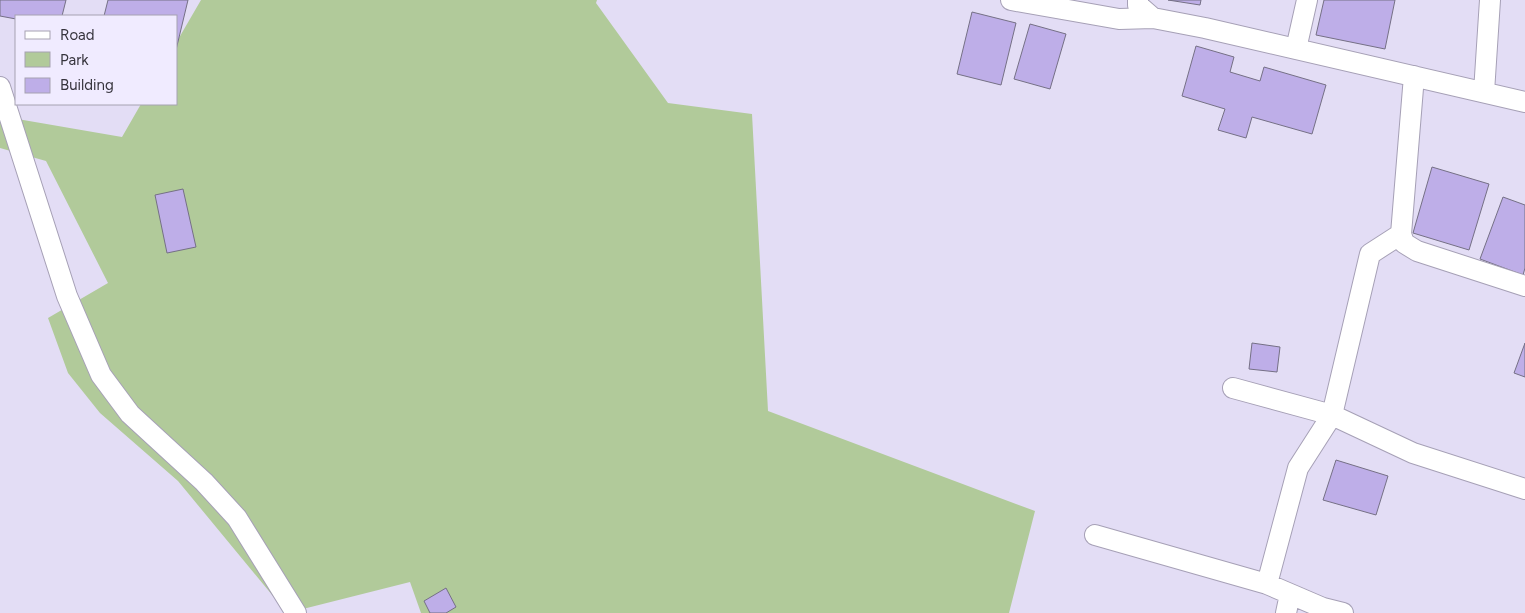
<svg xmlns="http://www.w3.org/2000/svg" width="1525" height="613" font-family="Figtree,sans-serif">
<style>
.green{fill:#b1ca9a}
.building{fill:#beaee8;stroke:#757085}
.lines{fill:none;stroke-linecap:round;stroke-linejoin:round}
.street-casing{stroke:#a6a0b6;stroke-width:22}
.street{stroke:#fff;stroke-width:20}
</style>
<rect width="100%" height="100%" fill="#e3ddf5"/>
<path class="green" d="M201 0H597L596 3 668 103 752 114 768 411 1035 511 1009 613H421L410 582 287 613 178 481 100 413 68 373 48 318 108 283 46 161 0 148V116L122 137 141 104H176V43Z"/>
<path class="building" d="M0 0H66L62 16H16V19L0 16Z
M108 0H188L176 50V16H104Z
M1168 0H1201L1200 5Z
M1324 0H1395L1385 49 1316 35Z
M972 12 1016 23 1001 85 957 74Z
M1030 24 1066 34 1050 89 1014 79Z
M1196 46 1234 57 1230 72 1260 81 1264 67 1326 85 1312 134 1252 117 1246 138 1218 130 1225 109 1182 96Z
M1432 167 1489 184 1469 250 1413 233Z
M183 189 196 247 167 253 155 195Z
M1503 197 1525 205V268L1523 275 1480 259Z
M1252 343 1280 347 1277 372 1249 369Z
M1525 343V377L1514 373Z
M1336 460 1388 476 1376 515 1323 500Z
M446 588 456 607 446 613H430L424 601Z"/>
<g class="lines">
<g class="street-casing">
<path id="street" d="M1011 0 1119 19 1153 18
M1138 0V5L1153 18 1205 28 1525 102
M1296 49 1307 0
M1414 76 1401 234 1404 243 1417 251 1525 286
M0 87 67 296 101 375 130 414 204 482 237 518 296 613
M1484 92 1490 0
M1233 388 1332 415 1413 453 1525 489
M1095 535 1267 584 1323 608 1343 613
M1267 584 1298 468 1332 415 1370 254 1401 234
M1286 613 1290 594"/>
</g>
<use href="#street" class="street"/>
</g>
<rect x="15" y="15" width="162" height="90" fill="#f0ebff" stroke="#a6a2b1"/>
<rect x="25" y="31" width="25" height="8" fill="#ffffff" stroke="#a6a2b1"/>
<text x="60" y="40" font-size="15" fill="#36343d">Road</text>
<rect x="25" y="52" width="25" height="15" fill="#b1ca9a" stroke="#a6a2b1"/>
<text x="60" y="65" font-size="15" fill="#36343d">Park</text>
<rect x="25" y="78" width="25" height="15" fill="#beaee8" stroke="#a6a2b1"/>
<text x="60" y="90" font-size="15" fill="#36343d">Building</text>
</svg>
